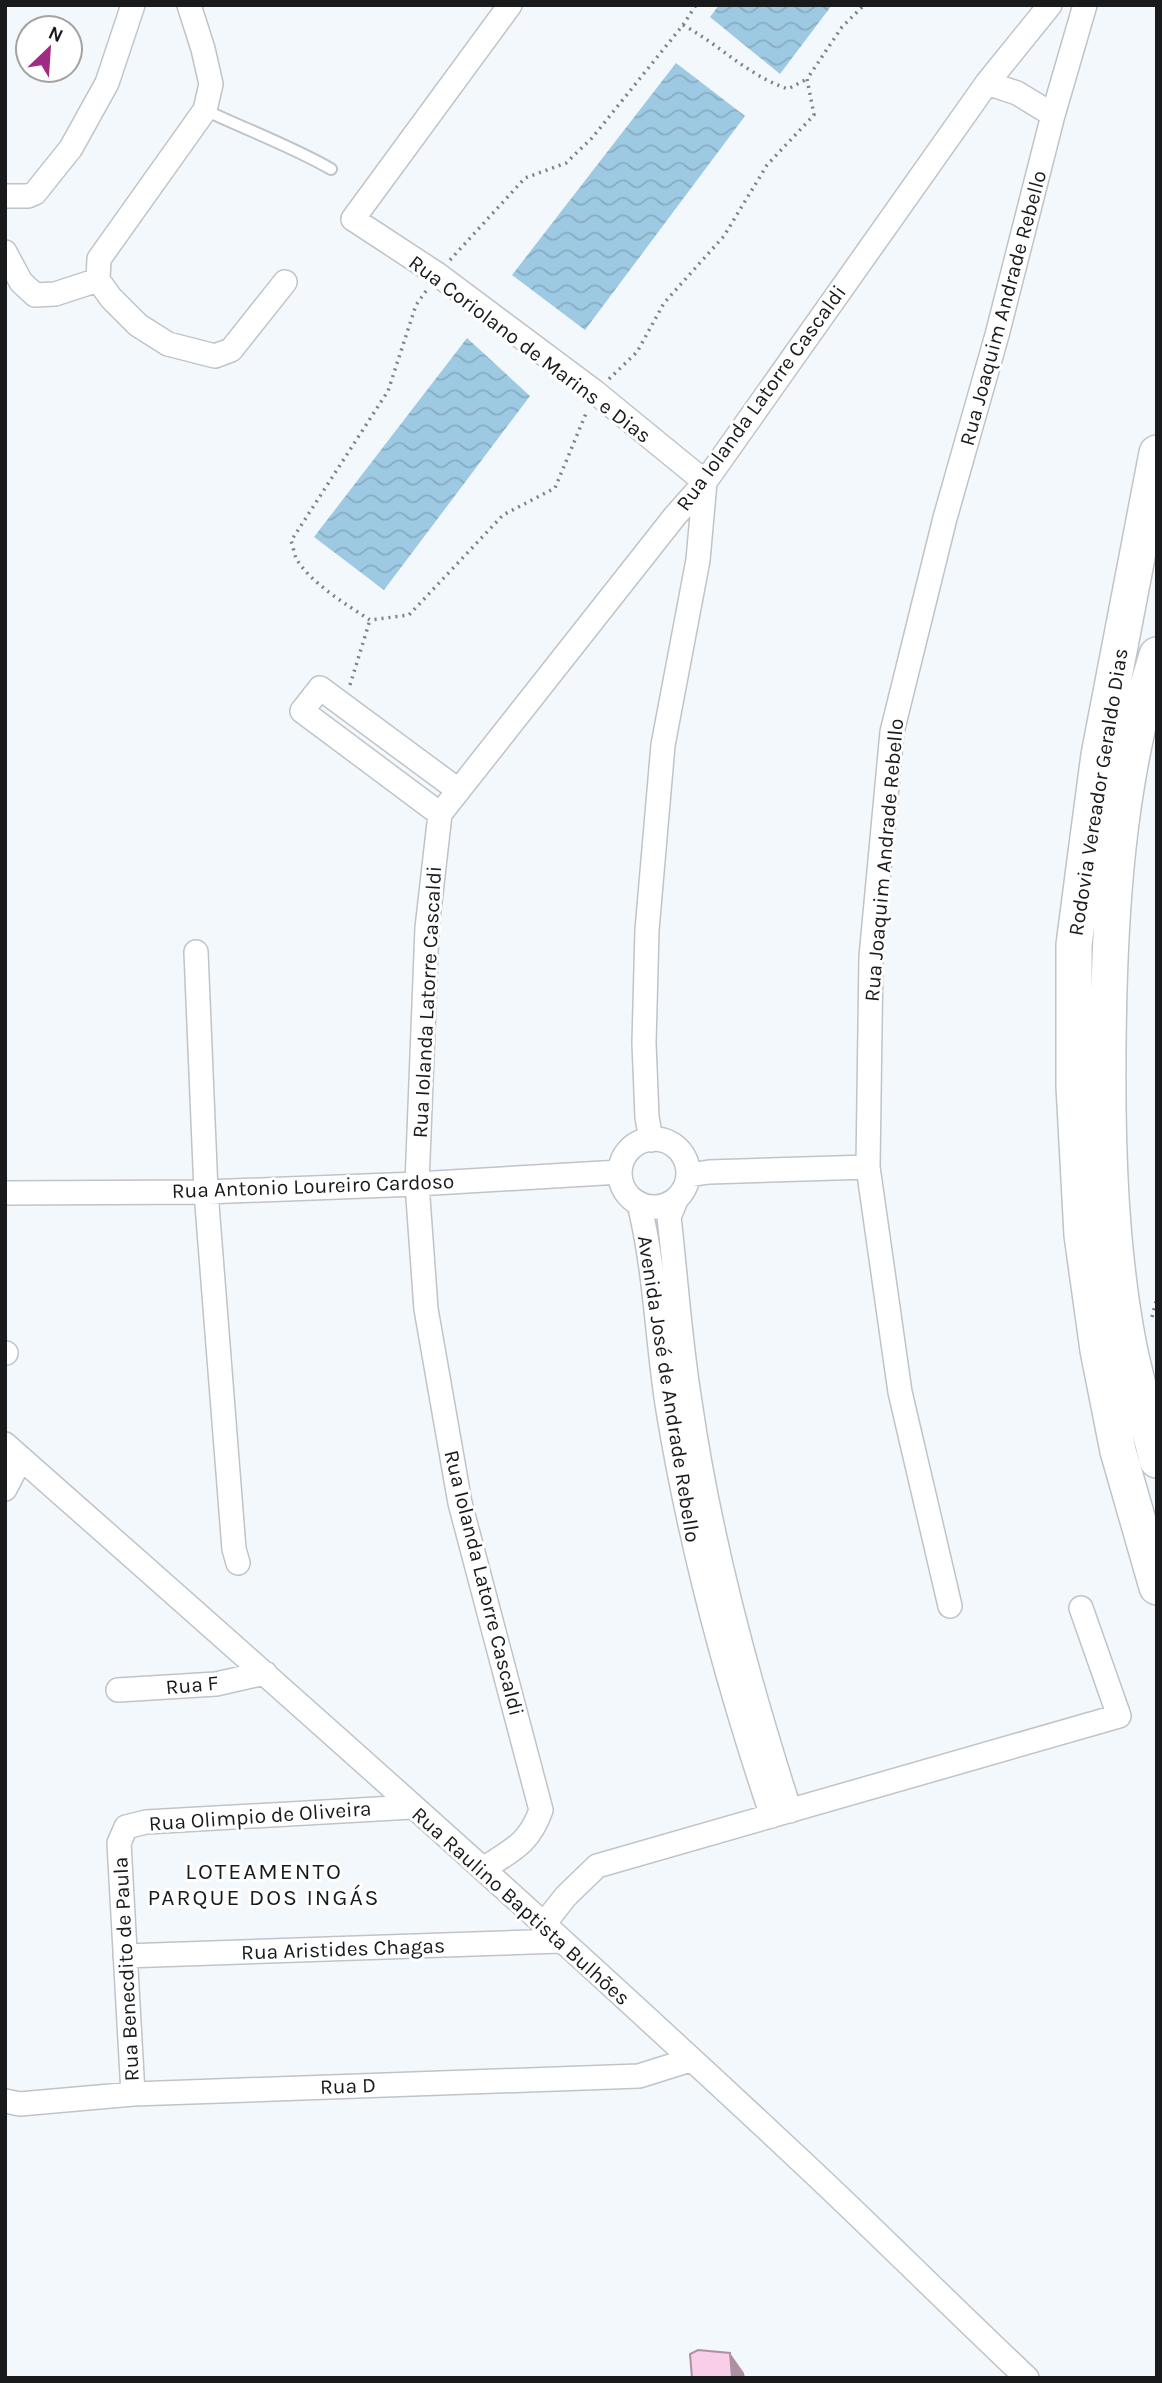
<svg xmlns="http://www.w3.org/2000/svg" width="1162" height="2383" font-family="Karla,sans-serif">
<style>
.water{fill:url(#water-waves)}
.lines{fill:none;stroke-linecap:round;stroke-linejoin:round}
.service-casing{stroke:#bfc4c9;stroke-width:14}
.minor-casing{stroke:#bfc4c9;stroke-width:26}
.primary-casing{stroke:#bfc4c9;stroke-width:38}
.path{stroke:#7e8184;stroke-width:3.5;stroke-dasharray:2 5;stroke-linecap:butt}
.service{stroke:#fff;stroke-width:10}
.minor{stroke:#fff;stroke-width:23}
.primary{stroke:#fff;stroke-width:35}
.shaded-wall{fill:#ae90a2}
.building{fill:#f9cee8;stroke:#ae90a2;stroke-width:2}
.labels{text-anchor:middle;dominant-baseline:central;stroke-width:6;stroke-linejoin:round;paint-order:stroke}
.street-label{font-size:21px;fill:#181a1c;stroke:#fff}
.neighbourhood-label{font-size:23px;letter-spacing:2px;fill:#181a1c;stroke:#fff}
</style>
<defs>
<pattern id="water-waves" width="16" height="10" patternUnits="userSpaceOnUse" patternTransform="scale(1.75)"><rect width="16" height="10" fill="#9ec9e3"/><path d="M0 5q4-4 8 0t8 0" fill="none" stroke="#87acc2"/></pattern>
</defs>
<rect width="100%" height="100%" fill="#f3f8fd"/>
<path class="water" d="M719 5H832L780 74 710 17Z
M676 63 745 116 585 330 512 275Z
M467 338 530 396 384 590 314 537Z"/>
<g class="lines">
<g class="service-casing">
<path id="service" d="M205 110C247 130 291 146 331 169"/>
</g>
<g class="minor-casing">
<path id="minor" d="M189 5 203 49 211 84 205 110 99 259 98 280 111 298 138 325 168 344 215 356 231 350 285 282
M510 5 353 219 437 274 595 392 705 482
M987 83 1017 93 1053 115
M5 196H28L35 193 71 148 107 83 133 5
M5 252 21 282 35 295 55 294 98 280
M440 814 302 711 320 688 458 790
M196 952 206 1192 234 1549 238 1563
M620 1173a34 34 0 1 1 68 0a34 34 0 1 1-68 0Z
M651 1140 647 1117 644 1043 647 930 663 745 698 560 705 482
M689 1175 709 1172 868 1167
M5 1193 206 1192 417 1184 620 1172
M676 1200 669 1217C676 1278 680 1341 690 1402 710 1541 747 1678 790 1811
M639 1204C655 1267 657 1339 667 1404 690 1546 726 1680 772 1816
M5 1353H6
M5 1444C278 1685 551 1926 816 2175 887 2242 956 2311 1027 2378
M5 1489 21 1458
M950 1606 900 1392 868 1167 871 957 892 732 945 518 997 335 1053 115 1085 5
M118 1690 216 1684 265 1673
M483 1869C512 1850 529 1844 541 1810L460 1503 426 1309 417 1184 427 928 440 814 675 516 705 482 987 83 1050 5
M543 1925 566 1896 597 1866 1119 1716 1081 1608
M125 1956 561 1941
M133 2094 119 1843 126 1827 146 1822 412 1807
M5 2101 20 2104 133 2094 639 2076 690 2060"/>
</g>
<g class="primary-casing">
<path id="primary" d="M1157 453 1099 755 1084 868 1074 945V1086L1082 1235 1098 1350 1118 1451 1157 1587
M1157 655C1117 781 1109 915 1108 1047 1107 1146 1110 1249 1129 1347 1137 1385 1148 1422 1157 1460"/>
</g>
<path class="path" d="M683 25C720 45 747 75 788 89L807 79
M450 260 525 178 566 163 592 138 683 25 696 5
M426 291 416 305 388 391 291 541C293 546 294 553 296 558 309 582 347 605 370 620L409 615 503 515 555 488 587 411
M609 379 637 352 664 303 724 236 767 165 814 115 807 79 842 27 864 5
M350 685 370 620
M1152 1317 1157 1298"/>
<use href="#service" class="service"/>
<use href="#minor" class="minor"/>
<use href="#primary" class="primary"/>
</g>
<path class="shaded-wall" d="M730 2353 744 2373 745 2378H732Z"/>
<path class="building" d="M698 2350 730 2353 732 2378H692L690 2354Z"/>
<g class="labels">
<g class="street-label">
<text transform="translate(1003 308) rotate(-75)">Rua Joaquim Andrade Rebello</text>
<text transform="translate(530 349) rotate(37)">Rua Coriolano de Marins e Dias</text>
<text transform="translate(761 398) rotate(-54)">Rua Iolanda Latorre Cascaldi</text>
<text transform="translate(1098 792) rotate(-81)">Rodovia Vereador Geraldo Dias</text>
<text transform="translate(884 860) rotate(-85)">Rua Joaquim Andrade Rebello</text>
<text transform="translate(427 1002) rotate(-87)">Rua Iolanda Latorre Cascaldi</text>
<text transform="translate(313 1186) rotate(-2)">Rua Antonio Loureiro Cardoso</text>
<text transform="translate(669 1389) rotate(81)">Avenida José de Andrade Rebello</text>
<text transform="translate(484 1583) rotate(76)">Rua Iolanda Latorre Cascaldi</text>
<text transform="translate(192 1685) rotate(-5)">Rua F</text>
<text transform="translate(260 1816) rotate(-4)">Rua Olimpio de Oliveira</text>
<text transform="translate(521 1906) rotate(42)">Rua Raulino Baptista Bulhões</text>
<text transform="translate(343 1949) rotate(-2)">Rua Aristides Chagas</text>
<text transform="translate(126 1969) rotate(-93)">Rua Benecdito de Paula</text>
<text transform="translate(348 2086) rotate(-2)">Rua D</text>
</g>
<g class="neighbourhood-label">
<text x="264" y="1871">LOTEAMENTO<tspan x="264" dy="26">PARQUE DOS INGÁS</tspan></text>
</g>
</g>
<rect width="1162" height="2383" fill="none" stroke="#181a1c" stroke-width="14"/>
<g transform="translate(49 49) rotate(25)"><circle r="33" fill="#ffffff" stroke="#a3a3a4" stroke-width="2"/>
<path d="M0-5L12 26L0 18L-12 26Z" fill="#a12a83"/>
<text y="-10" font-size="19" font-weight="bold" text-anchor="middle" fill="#181a1c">N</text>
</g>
</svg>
